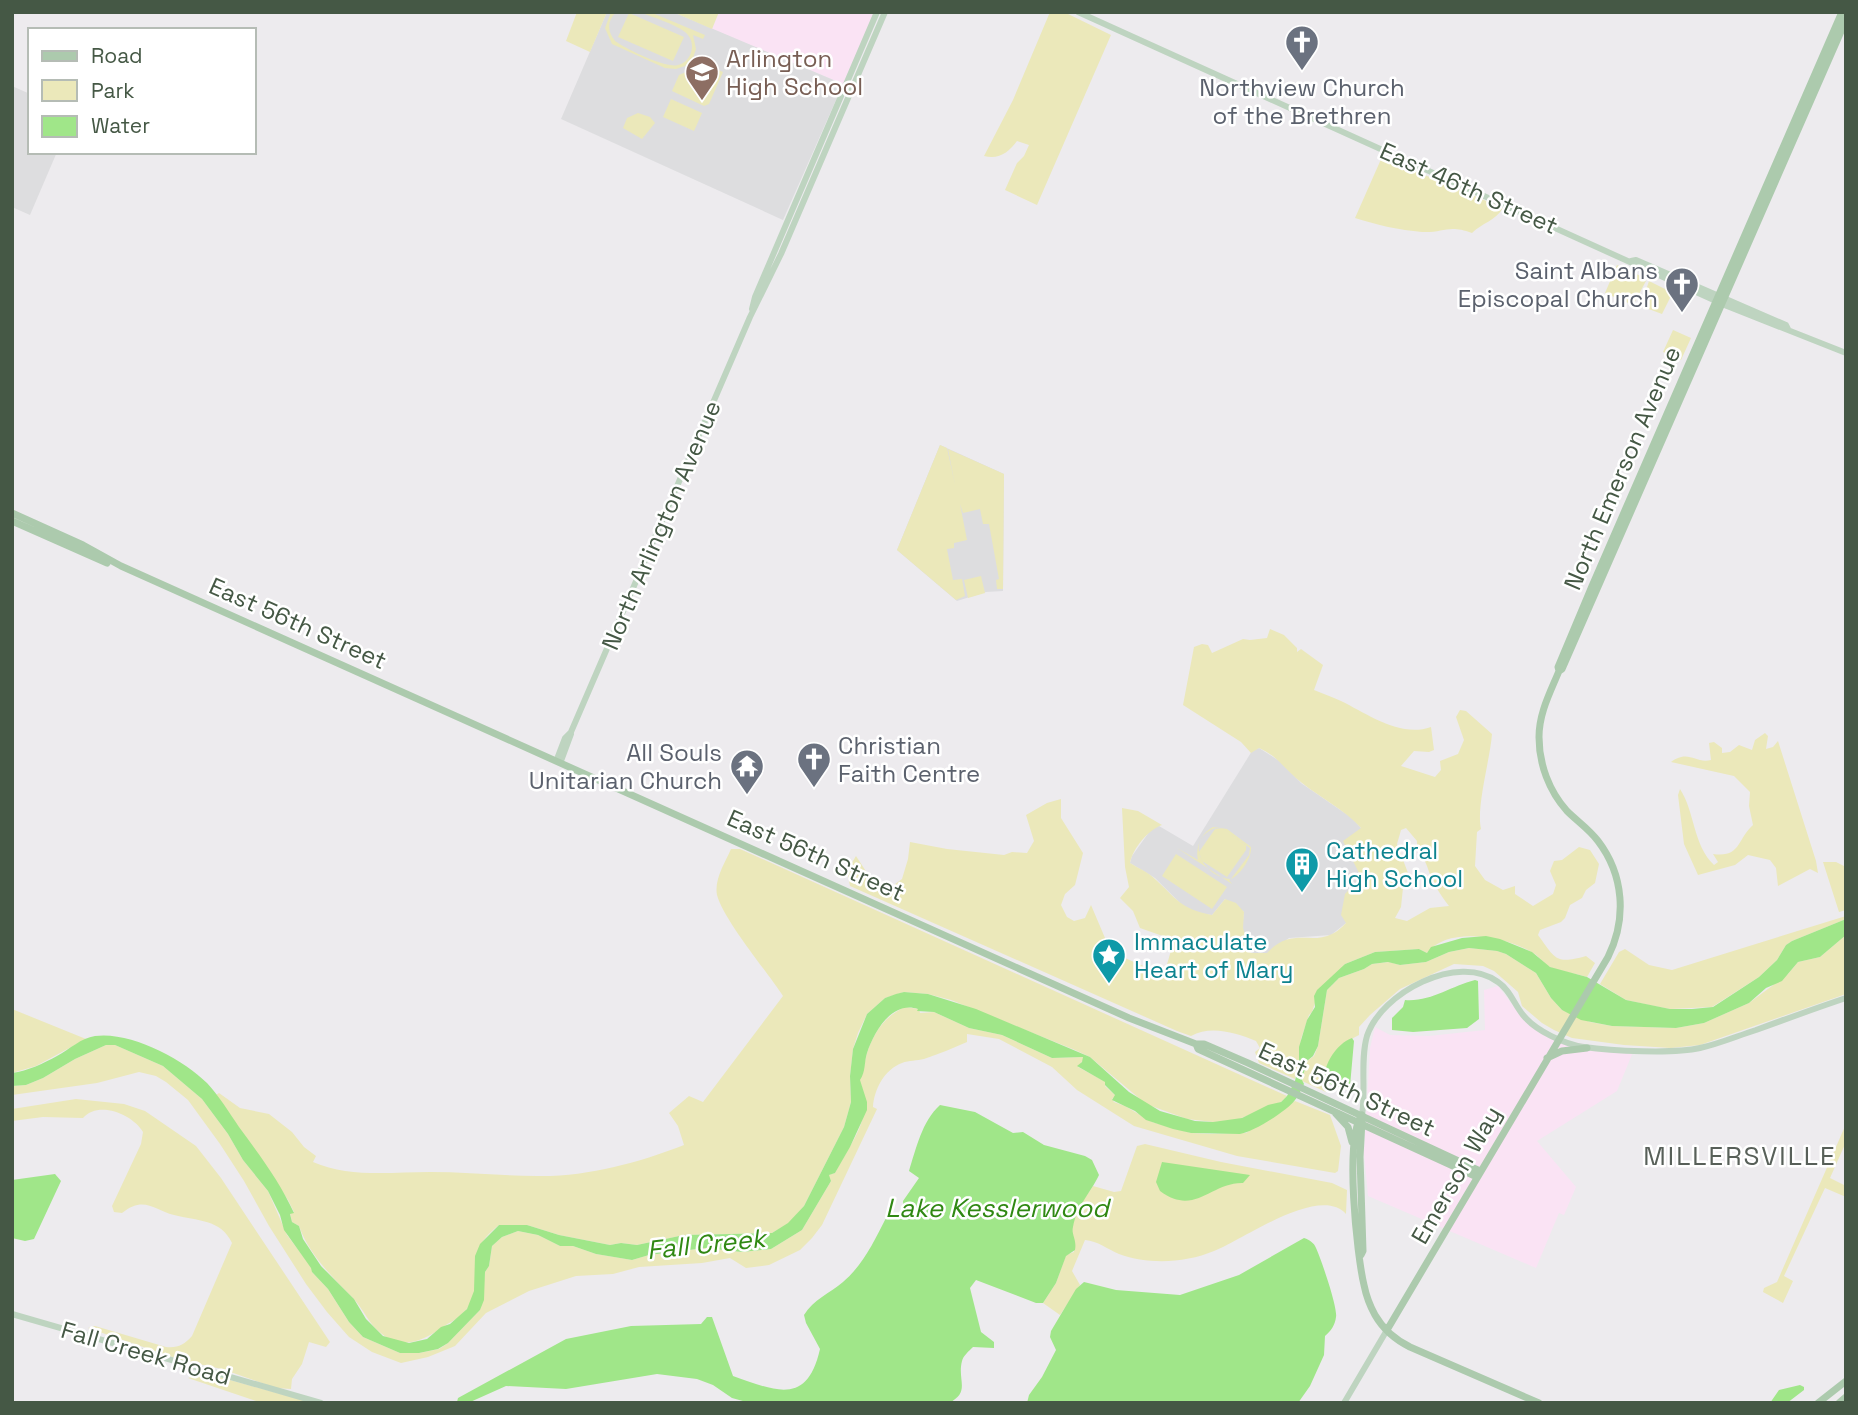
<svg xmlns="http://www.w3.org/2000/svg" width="1858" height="1415" font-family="'Space Grotesk',sans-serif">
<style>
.commercial{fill:#fae3f4}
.education{fill:#dddddf}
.green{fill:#ebe8ba;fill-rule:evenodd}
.water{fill:#a0e689}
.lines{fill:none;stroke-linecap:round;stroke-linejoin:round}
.secondary{stroke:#bed4c0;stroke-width:6}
.primary{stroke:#accaad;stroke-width:7}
.labels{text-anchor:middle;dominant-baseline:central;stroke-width:5;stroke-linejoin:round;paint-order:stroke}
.education-label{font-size:24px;fill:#785e54;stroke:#fff;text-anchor:start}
.worship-label{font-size:24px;fill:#5b616d;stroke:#fff;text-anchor:end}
.street-label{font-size:24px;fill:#455845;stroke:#fff}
.culture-label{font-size:24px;fill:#0d838f;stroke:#fff;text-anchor:start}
.neighbourhood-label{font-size:26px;letter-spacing:2px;fill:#586059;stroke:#fff}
.water-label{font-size:26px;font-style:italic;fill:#308813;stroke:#fff}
</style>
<rect width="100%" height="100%" fill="#edebee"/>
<path class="commercial" d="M719 12H875L843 84 712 29Z
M1498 986 1521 1016 1550 1038 1633 1052 1617 1091 1537 1141 1576 1187 1564 1215 1559 1213 1536 1268 1368 1196 1364 1153 1370 1048 1375 1027 1390 1035 1429 1036 1485 1030 1484 990Z"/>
<path class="education" d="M607 12H673L843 84 783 220 561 119Z
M12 86 30 94V152H57L30 215 12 207Z
M940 445 1004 474 1003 591 986 592 957 601 897 550Z
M1259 748 1281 762 1301 783 1352 818 1361 828V877L1346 923 1331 935 1289 938 1268 953H1251L1242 928 1244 912 1225 899 1212 915 1196 913 1181 904 1155 878 1130 863 1132 856 1152 828 1159 826 1193 846 1252 751Z"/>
<path class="green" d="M577 12H607L590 52 566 41Z
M611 12H616C607 21 607 31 615 41 626 49 656 63 670 65 689 69 700 44 685 32 673 23 654 18 640 12H650L705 35 703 39 693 35 696 49 693 58 685 66 676 69 665 68 612 44 605 28Z
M673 12H719L712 29Z
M1050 12H1064L1111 35 1037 205 1005 190 1017 163 1024 156 1029 145 1017 141C1009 152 999 160 984 156L1013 100Z
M629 13 684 37 673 61 618 37Z
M697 61 723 72 709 104 704 106 672 91 679 75 693 69Z
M671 99 702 113 694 131 663 117Z
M638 113 650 117 655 123 642 139 623 128 627 118Z
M1382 157 1503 208C1495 221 1482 223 1472 233 1448 224 1444 233 1422 232 1399 230 1377 225 1355 218Z
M1617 265 1645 278 1646 281 1633 305 1605 293Z
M1649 281 1669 291 1671 296 1662 314 1646 308 1643 299Z
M1673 330 1691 338 1681 360 1663 352Z
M940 445 947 448 955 485 948 449 1004 474 1003 589H997L996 580 999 579 989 524H983L980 509 963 513 960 504 967 540 954 543V548L947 549 953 580 962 579 965 596 956 600 897 550Z
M981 576 985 593 968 598 964 580Z
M1270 629 1284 635 1297 648V652L1301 649 1323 665 1314 690C1323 694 1333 697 1341 701 1368 714 1400 738 1431 727L1434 750 1429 752 1414 751 1401 766 1435 777 1441 770 1440 761 1458 754 1464 740 1456 717 1460 710 1466 711 1492 734C1490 760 1476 807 1481 829L1477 832 1475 866 1485 880 1503 890 1515 886V894L1533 906 1553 894 1556 885 1550 871 1554 861 1562 860 1579 847 1590 850 1599 864 1595 883 1586 890 1582 898 1570 905 1565 918 1561 922 1540 930 1538 935C1555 958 1555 965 1586 956L1595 963 1587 977C1576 973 1560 972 1550 967 1544 964 1539 956 1533 953 1508 937 1448 925 1427 953L1419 949 1375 952 1345 964 1316 1000 1312 1012 1309 1015 1301 1039 1299 1062 1295 1079 1259 1063 1255 1052 1260 1048 1256 1041C1236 1033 1211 1025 1191 1036L1177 1031 850 886 847 871 856 856 871 879 887 890 902 879 908 859 910 842 947 849 1004 855 1012 852 1027 853 1034 841 1026 815 1047 803 1061 799V818L1083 853 1075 885 1065 894 1061 905 1067 917 1074 921 1085 918 1091 905 1108 945 1118 955 1164 975 1174 940 1140 928 1133 911 1120 898 1129 887 1125 867 1122 808 1138 811 1162 825C1148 830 1133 848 1130 863 1138 868 1148 872 1155 879 1176 898 1180 909 1212 915L1225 899 1236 903 1244 912 1243 928 1251 953H1267C1291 927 1311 945 1332 934 1337 932 1342 927 1346 923L1341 915 1345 894 1361 877 1343 841 1361 828C1344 809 1322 799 1302 783 1287 772 1278 756 1259 748L1251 753 1241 742 1183 705 1194 647 1202 644 1208 645 1212 653 1243 639 1250 640 1267 638ZM1406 828 1417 841C1416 851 1424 857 1427 866 1432 882 1439 893 1449 906L1430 908 1407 921 1395 918 1401 907 1404 878 1408 873 1397 844 1401 830Z
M1765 733 1768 736 1766 749 1773 747 1778 741 1816 861 1818 873 1810 869 1778 886 1776 868 1770 860 1748 855 1735 865 1698 875 1684 844 1678 795 1680 789C1695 812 1693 845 1714 865L1718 862 1713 854C1741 858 1737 839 1753 825L1749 806 1750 792 1734 776 1671 762C1689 749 1695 764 1711 760L1709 743 1714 742 1722 748V753L1730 752 1739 745 1752 750 1755 740Z
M1213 827 1227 829 1251 847C1252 858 1240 876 1229 880L1232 884 1177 848 1198 860C1195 848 1201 833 1213 827ZM1215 828 1222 829H1215L1199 852 1202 861 1227 877 1246 850V845L1223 829 1250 848 1249 855 1231 879C1205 878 1182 841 1215 828Z
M731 849H740L767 861 1287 1096 1281 1102 1234 1121 1213 1122 1187 1119 1146 1104 1090 1057 1075 1050 951 1000 928 994 904 992 885 998 867 1014 858 1033 853 1049 850 1076 851 1102 844 1127 804 1206 789 1223 772 1233 684 1235 637 1245 621 1243 610 1245 559 1235 527 1225H499C457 1258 488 1279 469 1306 460 1319 451 1321 440 1329 422 1341 402 1350 382 1334 368 1324 364 1309 352 1297 332 1277 309 1254 299 1226L292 1222 290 1213 294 1212 288 1200 216 1095 219 1093 240 1108 269 1114 292 1132 304 1147 316 1156 313 1162C349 1178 391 1172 430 1172 466 1172 501 1176 537 1176 586 1177 638 1163 684 1145L678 1126 669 1113 689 1096 703 1102 783 996C768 973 723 919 717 895 714 879 725 863 731 849Z
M1176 854 1227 887 1212 909 1162 876Z
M1823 862H1836L1846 867V910L1839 912Z
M1846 916V919L1792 941 1786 945 1777 960 1759 977 1712 1007 1670 1009 1649 1005 1626 1000 1600 984 1619 952 1625 949 1649 965 1672 970Z
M1846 935V994L1700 1045 1671 1048 1624 1045 1572 1038 1554 1030 1542 1023 1522 1006 1518 992 1494 971 1483 966 1454 964 1400 989 1370 1015 1359 1027V1035C1335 1047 1329 1056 1324 1082L1328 1083 1326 1092 1302 1081 1307 1061 1314 1056 1318 1046 1327 990 1339 978 1364 969 1372 964 1389 962 1400 965 1426 962 1449 952 1469 948 1497 951 1506 954 1536 973 1551 998 1562 1010 1590 1022 1612 1026 1676 1028 1704 1023 1749 1003 1788 974 1798 962 1820 957Z
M905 1007 919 1009 920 1013 934 1012 969 1028 1002 1035 1052 1058 1083 1057 1084 1059 1078 1067 1106 1082 1105 1086 1116 1096 1112 1099 1114 1102 1125 1106 1152 1122 1191 1133 1210 1134 1246 1133 1295 1101 1330 1115 1341 1146 1338 1171 1335 1173 1237 1156 1134 1126 1077 1090 1052 1067 999 1039 967 1034V1042C953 1048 939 1054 924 1059 917 1061 909 1060 902 1063 885 1069 874 1089 873 1107L877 1109 822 1225 812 1238 800 1250 769 1265 746 1268 730 1258 702 1263 639 1267 613 1274 576 1276 529 1291 486 1313 455 1346 428 1357 401 1363 372 1352 349 1337 327 1312 306 1284 269 1226 244 1181 220 1144 188 1100 166 1082 156 1076 139 1072 97 1083 12 1095V1086L26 1085 43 1078 75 1059 106 1045H115L163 1066 202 1099 228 1134 243 1160 268 1191 287 1235 312 1268V1272L328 1289 349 1322 363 1337 400 1353H419L439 1349 448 1343 480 1310 485 1272 489 1266 492 1246 502 1237 518 1231 538 1235 560 1246H573L596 1254 632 1260 649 1255 705 1248 742 1252 771 1249 802 1230 831 1181 828 1175 835 1173C851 1141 876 1116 859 1080 864 1071 864 1063 867 1053 874 1032 885 1016 905 1007Z
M12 1009 86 1039 36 1066 12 1073Z
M76 1099 124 1104 145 1111 196 1146 221 1178 330 1342 326 1347 309 1342 302 1364 292 1379 291 1389 276 1388 222 1369 184 1361 88 1328 95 1326 166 1347C178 1348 184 1345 192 1336L232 1243C221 1219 197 1221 174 1215 154 1210 144 1195 122 1213L114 1212 112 1206 141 1144 143 1132C133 1115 99 1100 83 1118L43 1117 12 1121V1109Z
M1846 1124V1142L1830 1178 1846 1186V1197L1825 1188 1784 1276 1793 1281 1783 1303 1763 1292 1764 1288 1777 1282Z
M1145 1144 1221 1162 1332 1183 1347 1190 1346 1214C1320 1184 1242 1240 1214 1251 1185 1263 1149 1265 1119 1254 1107 1249 1098 1241 1085 1240L1072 1271 1080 1285 1060 1315 1043 1303 1056 1283 1066 1255 1074 1252C1075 1242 1072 1237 1072 1228 1072 1212 1085 1199 1093 1186L1114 1192 1121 1191 1137 1146Z
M205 1373 313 1403H262L188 1378Z"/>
<path class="water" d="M1846 919V935L1820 957 1798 962 1782 981 1766 988 1749 1003 1704 1023 1676 1028 1612 1026 1581 1020 1562 1010 1551 998 1536 973 1506 954 1497 951 1469 948 1449 952 1426 962 1400 965 1388 962 1372 964 1364 969 1339 978 1327 990 1318 1046 1313 1056 1307 1061 1302 1080 1304 1084C1301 1089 1299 1096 1295 1100 1287 1111 1253 1132 1240 1134L1191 1133 1173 1129 1146 1120 1135 1111 1112 1100 1115 1095 1105 1085V1082L1077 1066 1082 1062 1083 1057 1052 1058 1002 1035 969 1028 934 1012 917 1011 918 1009C892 1000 874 1032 867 1053 864 1062 866 1071 860 1080L867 1102V1110L850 1147 835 1173 829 1175 831 1181 802 1230 771 1249 742 1252 705 1248 649 1255 632 1260 596 1254 573 1246H560L538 1235 518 1231 502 1237 492 1246 489 1266 485 1272 484 1300 480 1310 448 1343 438 1349 419 1353H400L363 1337 349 1322 328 1289 312 1272 311 1268 284 1230 280 1215 268 1191 243 1160 228 1134 202 1099 163 1066 115 1045H106L75 1059 43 1078 26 1085 12 1086V1073C28 1071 44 1063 57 1056 70 1049 81 1038 95 1036 130 1031 183 1059 207 1083 219 1096 229 1112 239 1127 259 1154 280 1182 294 1213L290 1214 292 1222 299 1226 303 1239 321 1266 354 1299 366 1319 383 1336 409 1343 427 1339 441 1327 450 1324 467 1309 474 1291 475 1256 480 1244 499 1225H527L559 1235 610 1245 621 1243 637 1245 684 1235 772 1233 788 1223 804 1206 844 1127 851 1102 850 1076 853 1049 867 1014 885 998 896 994 904 992 928 994 976 1009 1090 1057 1129 1092 1160 1111 1195 1121 1213 1122 1242 1118 1268 1105 1281 1102 1287 1096 1295 1081 1299 1062V1047L1307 1020 1315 1007 1314 996 1317 990 1345 964 1375 952 1419 949 1427 953 1431 947 1462 938 1486 936 1500 939 1532 952 1550 967 1587 977 1626 1000 1670 1009H1692L1713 1007 1759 977 1777 960 1786 945 1792 941Z
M1475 980 1478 981 1479 1019 1467 1028 1413 1032 1392 1030V1018L1403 1007 1405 1000C1431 1002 1451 986 1475 980Z
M1352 1038 1354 1041 1350 1086 1346 1089 1324 1082C1323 1065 1336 1044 1352 1038Z
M940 1105 975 1112 1013 1133 1023 1132 1044 1145 1085 1156 1092 1160 1099 1175C1090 1194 1077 1205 1073 1227 1071 1234 1077 1240 1075 1250L1066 1256 1056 1283 1043 1303H1036L976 1280 970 1288 981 1332 994 1342V1348L973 1347C969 1351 963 1356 962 1361 957 1380 971 1392 949 1403H750L732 1398 713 1385 697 1379 657 1374 566 1389 506 1386 468 1403 457 1402 458 1398 566 1339 631 1326 701 1324 707 1317H712L733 1376C776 1391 807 1406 820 1349L806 1323 804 1315C813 1300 830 1293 843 1282 864 1264 874 1241 887 1216L900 1219 904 1217 903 1201 919 1178 909 1171C916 1149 922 1121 940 1105Z
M1162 1162 1250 1175 1243 1183C1211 1182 1195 1217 1160 1191L1156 1182Z
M55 1174 61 1181 34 1239 25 1241 12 1238V1180Z
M1304 1238C1310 1240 1314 1243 1316 1248 1321 1259 1338 1308 1336 1317 1335 1325 1331 1331 1325 1336L1324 1355 1310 1386 1298 1403H1027L1029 1395 1042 1377 1056 1350 1050 1337 1051 1331 1076 1289 1084 1282 1116 1290 1180 1295 1239 1275Z
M1800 1385 1804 1387V1390L1787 1403H1770L1779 1390Z"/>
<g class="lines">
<path class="secondary" d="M1078 12 1727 306 1846 353
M1631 261 1636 260 1786 325 1788 329
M752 309 755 297 877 12
M557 759 565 738 571 732 750 317 781 254 885 12
M561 761 571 734
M1362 1115C1366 1090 1360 1060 1367 1036 1381 993 1458 952 1498 982 1510 990 1514 1004 1523 1015 1536 1031 1564 1044 1584 1047 1611 1051 1674 1054 1700 1048 1719 1044 1737 1036 1756 1030 1786 1019 1816 1008 1846 998
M12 1314 321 1403
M1344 1403 1387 1330"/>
<path class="primary" d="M12 513 83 545 121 566 1129 1018 1196 1044H1204L1248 1063 1480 1171
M12 521 107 563
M1559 671 1562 669 1846 20
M1196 1044 1198 1049 1477 1177
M1547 1058 1562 1051 1587 1048
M1336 1114 1348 1127 1352 1142
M1362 1115C1344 1137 1357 1256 1364 1285 1366 1295 1370 1306 1375 1315 1383 1329 1396 1340 1410 1347L1539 1403
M1361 1255 1363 1251 1360 1157 1362 1120
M1387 1330 1608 957C1627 919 1624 875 1598 841 1589 829 1577 821 1567 811 1549 791 1539 764 1539 737 1539 713 1550 693 1559 671L1558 667 1592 586 1842 12
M1818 1403 1846 1381
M1839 1403 1846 1397"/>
</g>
<defs>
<g id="church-pin" transform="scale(1.75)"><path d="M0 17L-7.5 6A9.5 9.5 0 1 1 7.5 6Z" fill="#6b7280" stroke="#fff"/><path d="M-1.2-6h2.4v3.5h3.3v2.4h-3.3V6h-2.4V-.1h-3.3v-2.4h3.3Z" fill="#fff"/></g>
<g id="school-pin" transform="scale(1.75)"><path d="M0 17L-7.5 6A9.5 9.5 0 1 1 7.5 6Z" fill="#8d6e63" stroke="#fff"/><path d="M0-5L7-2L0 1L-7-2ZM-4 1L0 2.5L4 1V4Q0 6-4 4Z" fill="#fff"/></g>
<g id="temple-pin" transform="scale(1.75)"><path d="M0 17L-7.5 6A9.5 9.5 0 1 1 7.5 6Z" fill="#6b7280" stroke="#fff"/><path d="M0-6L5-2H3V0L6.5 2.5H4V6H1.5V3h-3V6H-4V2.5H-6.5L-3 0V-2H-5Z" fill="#fff"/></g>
<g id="building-pin" transform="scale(1.75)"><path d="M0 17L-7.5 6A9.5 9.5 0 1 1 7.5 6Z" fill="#0f9aa8" stroke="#fff"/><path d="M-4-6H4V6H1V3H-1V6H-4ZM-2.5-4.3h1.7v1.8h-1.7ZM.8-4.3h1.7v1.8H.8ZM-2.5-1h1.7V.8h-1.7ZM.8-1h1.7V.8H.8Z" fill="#fff"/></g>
<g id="sight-pin" transform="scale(1.75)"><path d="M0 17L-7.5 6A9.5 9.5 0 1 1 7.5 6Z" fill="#0f9aa8" stroke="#fff"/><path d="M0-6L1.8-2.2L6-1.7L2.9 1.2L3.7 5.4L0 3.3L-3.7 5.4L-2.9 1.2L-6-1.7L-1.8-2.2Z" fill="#fff"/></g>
</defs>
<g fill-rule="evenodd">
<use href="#church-pin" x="1302" y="42"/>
<use href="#school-pin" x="702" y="72"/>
<use href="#church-pin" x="1682" y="284"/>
<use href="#church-pin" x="814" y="759"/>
<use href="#temple-pin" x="747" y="766"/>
<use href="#building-pin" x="1302" y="864"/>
<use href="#sight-pin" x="1109" y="955"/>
</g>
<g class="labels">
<g class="education-label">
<text x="726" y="58">Arlington<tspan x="726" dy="28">High School</tspan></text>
</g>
<g class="worship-label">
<text x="1302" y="87" text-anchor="middle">Northview Church<tspan x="1302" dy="28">of the Brethren</tspan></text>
<text x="1658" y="270">Saint Albans<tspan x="1658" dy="28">Episcopal Church</tspan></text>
<text x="838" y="745" text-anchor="start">Christian<tspan x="838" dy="28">Faith Centre</tspan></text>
<text x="722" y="752">All Souls<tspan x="722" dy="28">Unitarian Church</tspan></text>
</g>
<g class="street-label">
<text transform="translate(1469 188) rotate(24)">East 46th Street</text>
<text transform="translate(1622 468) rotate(-67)">North Emerson Avenue</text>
<text transform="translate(661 525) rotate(-67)">North Arlington Avenue</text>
<text transform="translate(298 623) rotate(24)">East 56th Street</text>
<text transform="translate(816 855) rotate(24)">East 56th Street</text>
<text transform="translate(1347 1089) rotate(25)">East 56th Street</text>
<text transform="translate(1456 1175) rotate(-60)">Emerson Way</text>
<text transform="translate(146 1353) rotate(16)">Fall Creek Road</text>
</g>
<g class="culture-label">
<text x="1326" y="850">Cathedral<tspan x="1326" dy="28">High School</tspan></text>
<text x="1134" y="941">Immaculate<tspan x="1134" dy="28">Heart of Mary</tspan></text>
</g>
<g class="neighbourhood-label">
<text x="1740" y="1156">MILLERSVILLE</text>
</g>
<g class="water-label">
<text x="997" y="1208">Lake Kesslerwood</text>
<text transform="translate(706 1244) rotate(-6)">Fall Creek</text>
</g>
</g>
<rect width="1858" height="1415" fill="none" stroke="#455845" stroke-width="28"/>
<rect x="28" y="28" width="228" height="126" fill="#ffffff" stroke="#b5bcb5" stroke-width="2"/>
<rect x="42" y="51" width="35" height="10" fill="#accaad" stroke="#b5bcb5" stroke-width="2"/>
<text x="91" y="63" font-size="21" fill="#455845">Road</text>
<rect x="42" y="80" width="35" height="21" fill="#ebe8ba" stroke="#b5bcb5" stroke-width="2"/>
<text x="91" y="98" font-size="21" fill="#455845">Park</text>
<rect x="42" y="116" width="35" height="21" fill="#a0e689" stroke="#b5bcb5" stroke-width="2"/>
<text x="91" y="133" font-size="21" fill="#455845">Water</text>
</svg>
